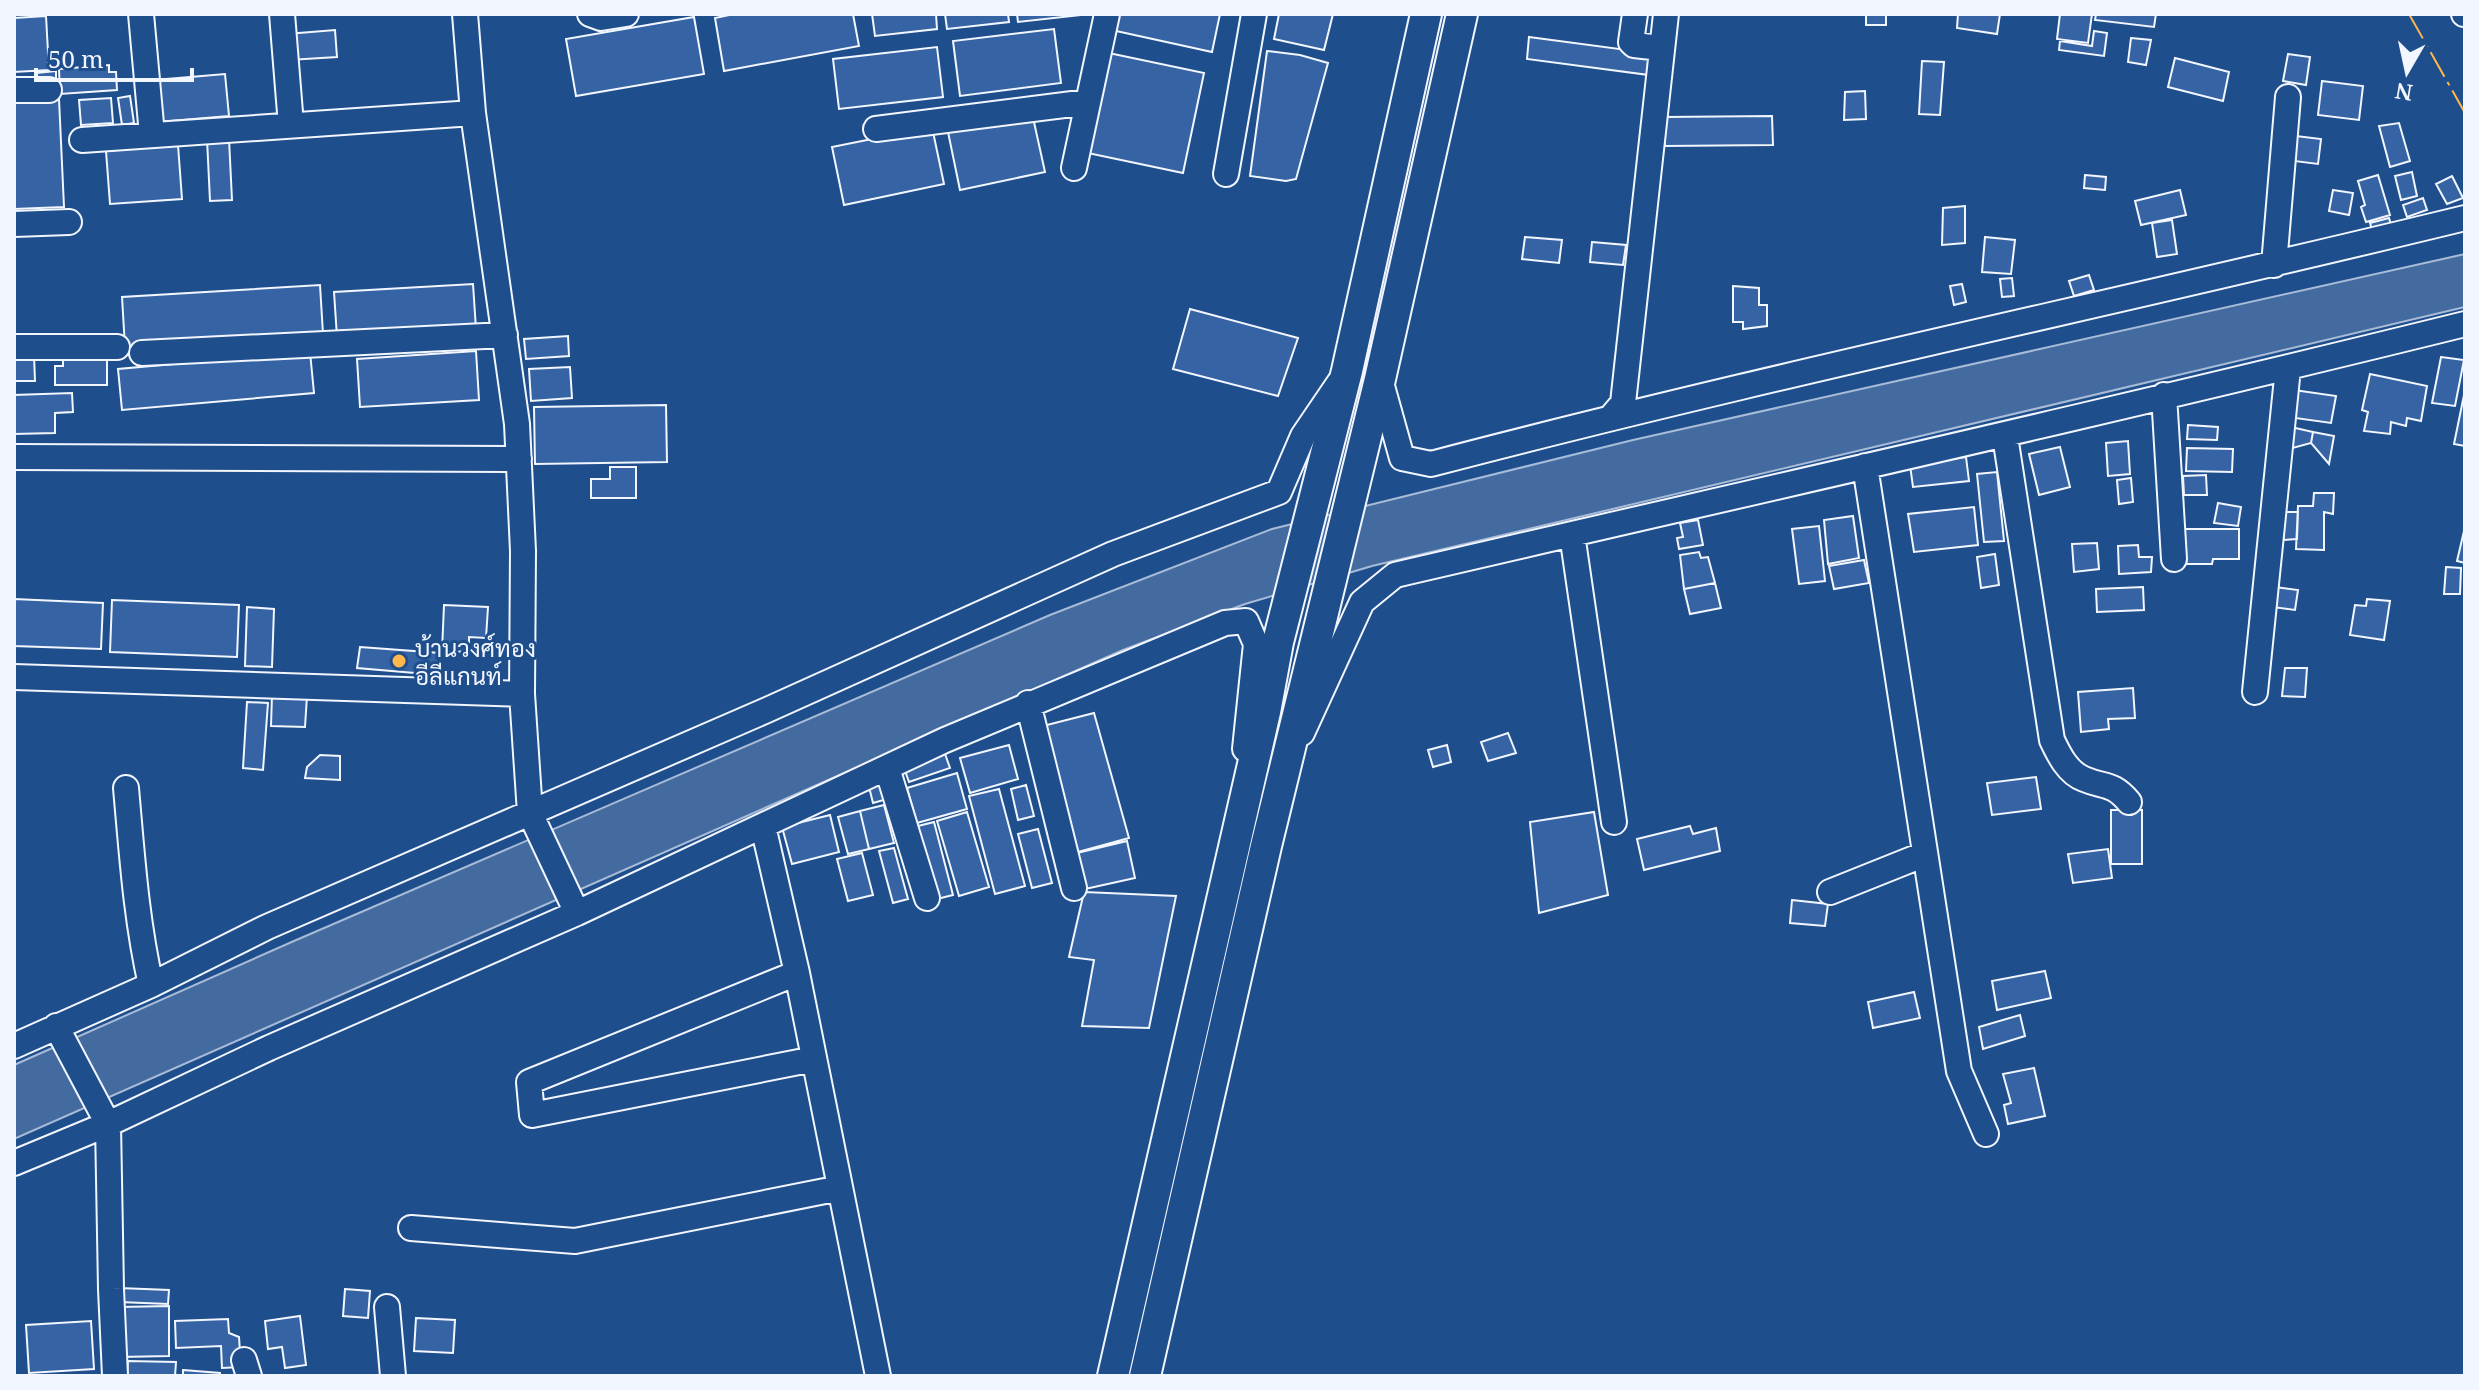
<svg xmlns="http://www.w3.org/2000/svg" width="2479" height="1390" font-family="'Noto Serif',Sarabun,serif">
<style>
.water{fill:#446ba0;stroke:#a8bbd7;stroke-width:2}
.building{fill:#3563a3;stroke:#f2f6ff;stroke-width:2}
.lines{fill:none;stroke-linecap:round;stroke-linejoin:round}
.minor-casing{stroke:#f2f6ff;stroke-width:28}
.major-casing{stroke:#f2f6ff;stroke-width:34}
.minor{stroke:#1f4e8c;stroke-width:24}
.major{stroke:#1f4e8c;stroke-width:30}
.power{stroke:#ffb74d;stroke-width:2;stroke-dasharray:28 6 4 6;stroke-linecap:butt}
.poi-dot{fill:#ffb74d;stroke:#1f4e8c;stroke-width:3}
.labels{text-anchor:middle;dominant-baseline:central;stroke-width:6;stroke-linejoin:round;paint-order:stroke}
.poi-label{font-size:24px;fill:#f2f6ff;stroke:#1f4e8c;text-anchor:start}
</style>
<rect width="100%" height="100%" fill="#1f4e8c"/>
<path class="water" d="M2465 254V307L1372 566 1245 604 1123 650 14 1139V1065L294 941 1050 615 1272 529 1633 440Z"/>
<path class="building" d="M734 14H853L859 46 724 71 715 18Z
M872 14H936L937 29 875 36Z
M945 14H1008L1009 22 947 29Z
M1017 14H1080L1081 15 1018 22Z
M1111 14H1220L1212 52 1107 29Z
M1279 14H1333L1324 50 1274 39Z
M1866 14H1886V25H1866Z
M1958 14H2000L1997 34 1957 28Z
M2060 14H2092L2088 43 2057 39Z
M2096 14H2156L2154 27 2095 20Z
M46 16 49 70 14 72V18Z
M694 17 704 74 576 96 566 39Z
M1054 29 1061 83 960 96 953 41Z
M335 30 337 57 289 60 287 34Z
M2094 31 2107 33 2104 56 2059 50 2060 41 2092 46Z
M1529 37 1650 53 1649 75 1527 59Z
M2131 38 2151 40 2146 65 2128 62Z
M937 47 943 97 839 109 833 59Z
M1267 51 1300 55 1328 63 1296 179 1286 181 1250 176Z
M1104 52 1204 73 1183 173 1083 152Z
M2288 54 2310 57 2306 85 2283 81Z
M2175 58 2229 72 2223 101 2168 87Z
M1922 61 1944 62 1940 115 1919 114Z
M109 65V72H116L117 90 60 94 59 69Z
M56 71V82L37 84 36 73Z
M225 74 229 116 158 122 155 80Z
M2322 81 2363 86 2359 120 2318 115Z
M1865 91 1866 119 1844 120 1845 92Z
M130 96 134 123 122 125 118 98Z
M111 98 113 123 81 125 79 100Z
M59 99 64 207 14 209V101Z
M1032 113 1045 172 960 190 948 132Z
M1772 116 1773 145 1665 146 1664 117Z
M2399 123 2410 161 2390 167 2379 126Z
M932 127 944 184 844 205 832 147Z
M2296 136 2321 139 2318 164 2294 161Z
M207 139H229L232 200 210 201Z
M178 145 182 199 110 204 106 151Z
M2412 172 2417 196 2401 200 2395 176Z
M2085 175 2106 177 2105 190 2084 188Z
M2378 175 2390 215 2366 222 2361 207 2365 205 2358 181Z
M2452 176 2463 198 2447 204 2436 184Z
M2180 190 2186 215 2141 225 2135 201Z
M2333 190 2353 193 2349 215 2329 211Z
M2423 198 2427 210 2407 217 2403 205Z
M1965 206V243L1942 245 1943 208Z
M2389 218 2392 228 2373 233 2370 223Z
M2172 220 2177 254 2157 257 2152 223Z
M1525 237 1562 240 1559 263 1522 259Z
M1985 237 2015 240 2011 274 1982 272Z
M1592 242 1626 245 1623 265 1590 262Z
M2089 275 2094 290 2074 296 2069 281Z
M2012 278 2014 296 2002 297 2000 279Z
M473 284 476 329 337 337 334 292Z
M1962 284 1966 302 1954 305 1950 286Z
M320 285 323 334 125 347 122 297Z
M1733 286 1759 288V305H1767V326L1743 329V322H1733Z
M1190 309 1298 338 1278 396 1173 369Z
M568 336 569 356 526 359 524 339Z
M476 351 479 400 360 407 357 359Z
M310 352 314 393 122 410 118 369Z
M34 355 35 381H14V356Z
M63 355H107V385H55V366H63Z
M2441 357 2464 360 2455 406 2432 403Z
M570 367 572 398 531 401 529 369Z
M2370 374 2427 386 2421 421 2407 418 2406 426 2391 422 2390 434 2364 431 2368 412 2362 410Z
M2294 390 2336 396 2331 423 2288 417Z
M72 393 73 412 55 413V433L14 434V395Z
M2464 395H2465V446L2454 444Z
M666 405 667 462 535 464 534 407Z
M2188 425 2218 427 2217 440 2187 439Z
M2291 427 2313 432 2311 443 2285 450Z
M2313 432 2334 436 2329 464 2311 443Z
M2128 441 2130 474 2108 476 2106 443Z
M2060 447 2070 487 2039 495 2029 454Z
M2187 448 2233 449 2232 472 2186 471Z
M1966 457 1969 481 1913 487 1910 465Z
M610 467H636V498H591V479H610Z
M1997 472 2004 541 1984 542 1977 474Z
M2206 475 2207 495H2184L2183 476Z
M2131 478 2133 502 2119 504 2117 480Z
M2314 493H2334L2333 514 2324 512V550L2296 549 2298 506H2313Z
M2218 503 2241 507 2238 526 2214 523Z
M1974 507 1978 545 1914 552 1908 514Z
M2276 512H2298L2297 539 2284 540Z
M1853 516 1859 558 1828 564 1824 520Z
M1698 520 1703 545 1679 549 1677 538 1683 537 1680 523Z
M1819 526 1825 581 1799 584 1792 529Z
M2181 529H2239V559H2213L2212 564H2180Z
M2464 531H2465V563L2457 561Z
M2097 543 2099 569 2074 572 2072 544Z
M2138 545 2139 557H2152L2151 572 2119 574 2118 546Z
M1699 552 1701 558 1708 557 1715 583 1684 589 1680 555Z
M1995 554 1999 585 1981 588 1977 557Z
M1864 560 1869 583 1834 589 1829 566Z
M2446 567 2461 568 2460 594H2444Z
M1715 583 1721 608 1690 614 1684 589Z
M2143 587 2144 610 2097 612 2096 589Z
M2275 587 2298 590 2295 610 2272 607Z
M14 599 103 603 101 649 14 646Z
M2367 599 2390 601 2384 640 2350 635 2355 605 2366 606Z
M112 600 239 605 237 657 110 652Z
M444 605 488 607 486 638 469 637V652L442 651Z
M247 607 274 609 272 667 245 666Z
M360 647 440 653 438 675 357 668Z
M2285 668H2307L2305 697 2282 696Z
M2133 688 2135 718 2108 719 2109 729 2081 732 2078 692Z
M272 694 307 696 305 727 271 726Z
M247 702 268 703 263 770 243 768Z
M1094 713 1129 838 1078 852 1043 726Z
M1508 733 1516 753 1488 761 1481 742Z
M1009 745 1018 779 970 793 960 758Z
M1447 745 1451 762 1433 767 1428 750Z
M944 751 950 768 909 782 903 765Z
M320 755 340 756V780L305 778 307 767Z
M957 773 967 809 917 823 907 788Z
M2036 777 2041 809 1992 815 1987 783Z
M882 779 887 799 873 803 868 783Z
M1026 785 1034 816 1018 820 1011 789Z
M999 789 1025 886 995 894 969 796Z
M884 805 894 843 869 849 860 811Z
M2111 810H2142V864H2111Z
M860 811 869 849 848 854 838 817Z
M967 812 989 887 959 896 937 821Z
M1594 812 1608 895 1539 913 1530 822Z
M830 815 839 852 792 864 782 827Z
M934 822 953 895 937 899 918 826Z
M1690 826 1693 834 1716 828 1720 851 1644 870 1637 839Z
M1038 829 1052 883 1032 888 1018 834Z
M1127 841 1135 878 1085 889 1077 853Z
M894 848 908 899 893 903 879 851Z
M2108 849 2112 878 2073 883 2068 854Z
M862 853 873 895 848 901 837 859Z
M1084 892 1176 896 1149 1028 1082 1026 1094 960 1069 957Z
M1792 900 1828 904 1825 926 1790 923Z
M2045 971 2051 998 1997 1010 1992 981Z
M1914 992 1920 1018 1873 1028 1868 1002Z
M2020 1015 2025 1036 1983 1049 1979 1027Z
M2034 1068 2045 1116 2008 1124 2004 1105 2011 1103 2003 1074Z
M119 1288 169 1290 168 1304 119 1302Z
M345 1289 370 1291 368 1318 343 1316Z
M169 1306V1356L120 1357 119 1307Z
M300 1316 306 1365 285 1368 282 1347 268 1349 265 1321Z
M416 1318 455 1320 453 1353 414 1351Z
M228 1319 229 1333 239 1337 241 1367 222 1368 221 1346 176 1348 175 1321Z
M91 1321 94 1369 29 1373 26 1325Z
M128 1361 176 1362 175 1376H127Z
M183 1370 220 1373V1376H183Z"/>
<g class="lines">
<g class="minor-casing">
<path id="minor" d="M141 14 152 135
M282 14 291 125
M465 14 473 113 517 424 523 551 522 694 530 813 577 913
M590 14 601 18 626 14
M1635 14 1631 42 1634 45 1661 48
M2464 14H2465
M14 90H49
M876 129 1088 102
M82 140 473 113
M1074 168 1107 14
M1226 174 1254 14
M14 224 69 222
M2274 265 2288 97
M14 347H117
M142 353 505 335
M1380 379 1402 458 1431 464C1774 374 2121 302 2465 218
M2164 395 2174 559
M1612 416 1623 403 1666 14
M2005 436 2052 740C2059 755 2068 773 2084 779 2105 788 2112 782 2129 802
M14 457 519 459
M1865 466 1959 1071 1986 1134
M1572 534 1614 822
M14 677 522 694
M2255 692 2288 368
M1028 703 1074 888
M1302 733 1362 602 1395 575C1752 492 2109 412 2465 324
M887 768 927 898
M126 788C132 854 136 919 151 985
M763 826 797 973 878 1376
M1830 892 1925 854
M797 973 529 1082 532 1115 814 1059
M56 1026 108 1124 111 1289 115 1376
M14 1046 151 985 267 927 767 710 1113 554 1279 492 1303 436 1339 383
M14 1163 108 1124 269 1048 577 913 945 740 1225 623 1246 621 1256 644 1245 749
M411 1228 575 1241 840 1188
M387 1307 393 1376
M244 1360 249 1376"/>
</g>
<g class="major-casing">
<path id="major" d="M1113 1376 1265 712 1278 642 1347 371 1426 14
M1145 1376 1266 846 1380 379 1462 14"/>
</g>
<use href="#minor" class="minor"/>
<use href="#major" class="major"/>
<path class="power" d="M2409 14 2465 113"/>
</g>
<circle class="poi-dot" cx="399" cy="661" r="8"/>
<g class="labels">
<g class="poi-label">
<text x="415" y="647">บ้านวงศ์ทอง<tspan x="415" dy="28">อีลีแกนท์</tspan></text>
</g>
</g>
<rect width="2479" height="1390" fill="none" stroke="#f2f6ff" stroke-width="32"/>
<g transform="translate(2407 72) rotate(189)" stroke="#1f4e8c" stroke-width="6" paint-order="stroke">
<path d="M0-6L14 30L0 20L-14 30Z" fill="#f2f6ff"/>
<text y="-12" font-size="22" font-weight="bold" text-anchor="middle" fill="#f2f6ff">N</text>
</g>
<path d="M36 68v12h156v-12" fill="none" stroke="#f2f6ff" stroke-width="4"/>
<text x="48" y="68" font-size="24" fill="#f2f6ff" stroke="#1f4e8c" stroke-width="6" paint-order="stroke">50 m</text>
</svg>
